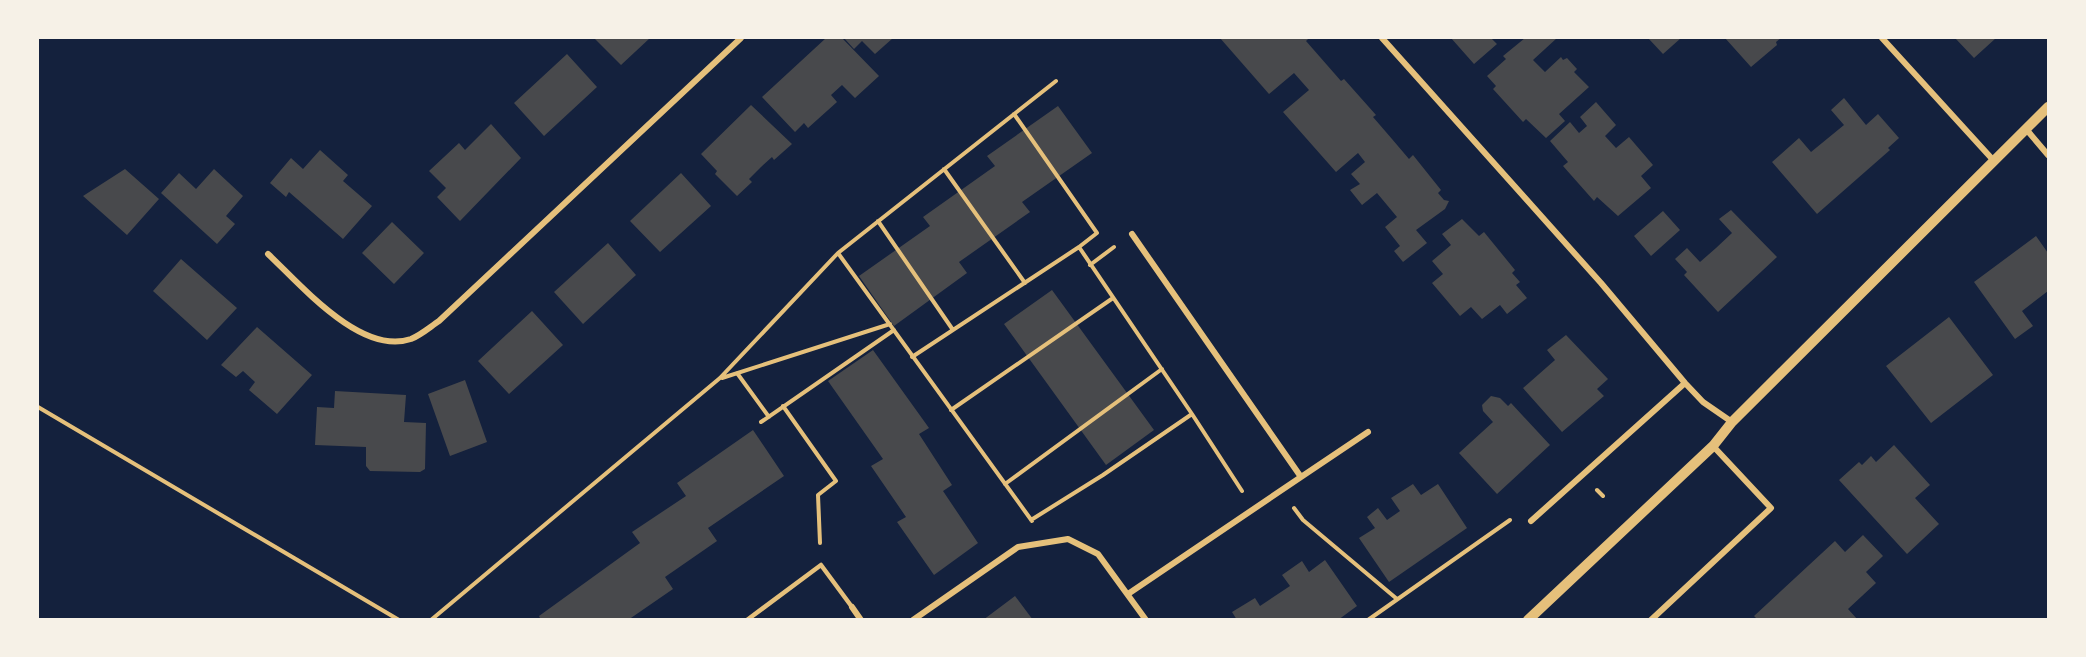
<svg xmlns="http://www.w3.org/2000/svg" width="2086" height="657" font-family="'Fira Sans',sans-serif">
<style>
.building{fill:#48494c}
.lines{fill:none;stroke-linecap:round;stroke-linejoin:round}
.path{stroke:#e5c07b;stroke-width:4}
.service{stroke:#e5c07b;stroke-width:4.5}
.minor{stroke:#e5c07b;stroke-width:6}
.tertiary{stroke:#e5c07b;stroke-width:10}
</style>
<rect width="100%" height="100%" fill="#14213d"/>
<path class="building" d="M594 38H650L621 65Z
M826 38H842L879 76 855 98 842 85 831 95 837 102 808 128 804 123 795 132 762 97Z
M844 38H893L875 54 862 41 854 49Z
M1220 38H1309L1306 41 1341 81 1344 79 1376 115 1373 117 1392 139 1409 159 1413 155 1441 190 1438 193 1444 200 1449 201 1445 209 1416 230 1427 243 1403 262 1394 251 1400 246 1385 227 1397 217 1377 193 1362 205 1350 190 1360 184 1351 174 1365 162 1358 153 1336 172 1283 112 1309 90 1294 73 1269 94Z
M1451 38H1491L1497 44 1474 64Z
M1525 38H1557L1533 60 1545 72 1561 57 1563 60 1567 58 1577 69 1574 72 1589 87 1559 114 1565 121 1546 138 1526 119 1523 122 1493 89 1496 86 1487 76 1506 59 1503 56Z
M1648 38H1681L1663 54Z
M1725 38H1781L1776 42 1777 45 1751 67Z
M1955 38H1996L1974 58Z
M567 54 597 87 544 136 514 103Z
M1844 98 1866 125 1878 114 1899 138 1888 148 1890 150 1817 214 1772 162 1799 138 1811 152 1844 125 1831 110Z
M1596 102 1616 125 1605 136 1616 148 1629 137 1653 165 1641 176 1651 188 1618 216 1597 197 1594 201 1563 166 1568 162 1550 141 1570 122 1579 133 1587 126 1580 117Z
M751 105 792 144 774 160 772 157 761 167 749 179 752 182 737 196 715 174 717 171 701 154Z
M1058 106 1092 153 1022 202 1030 212 959 262 967 273 894 326 859 276 930 226 923 217 995 166 987 156Z
M491 124 521 158 460 221 437 197 446 188 429 171 459 143 465 150Z
M320 150 348 175 343 181 372 206 343 239 289 192 286 197 270 183 291 158 303 169Z
M125 169 159 199 127 235 83 196Z
M214 169 243 196 226 216 235 224 217 244 161 193 179 173 196 189Z
M681 173 711 206 660 252 630 221Z
M1731 210 1777 257 1718 312 1684 275 1687 272 1675 259 1687 248 1700 262 1716 248 1732 233 1719 219Z
M1663 211 1680 230 1651 256 1634 236Z
M1462 219 1479 236 1484 232 1515 270 1512 273 1520 282 1516 285 1527 298 1507 314 1500 305 1482 319 1471 307 1460 316 1432 283 1443 274 1432 261 1451 245 1442 234Z
M392 222 424 253 394 284 362 253Z
M2036 236 2048 253V291L2022 311 2033 326 2015 339 1974 282Z
M608 243 636 275 583 324 554 292Z
M181 259 237 308 207 340 153 291Z
M1052 290 1154 430 1106 465 1004 324Z
M532 311 563 345 509 394 478 361Z
M1949 317 1993 375 1931 423 1886 366Z
M257 327 312 375 277 414 249 390 255 382 243 371 236 377 221 365Z
M1566 335 1608 379 1597 389 1604 396 1562 432 1523 388 1555 360 1547 350Z
M873 350 929 428 919 434 952 485 943 491 978 543 934 575 897 522 906 517 871 466 883 459 828 381Z
M465 380 487 442 450 456 428 394Z
M335 391 406 395 404 422 426 423 425 469 420 472 370 471 366 466V447L315 445 317 407 334 408Z
M1491 396 1500 398 1508 406 1511 403 1550 445 1497 494 1459 453 1493 422 1483 411 1482 405Z
M753 430 784 476 708 528 717 541 665 577 673 589 628 620H541L539 616 640 543 632 532 686 496 677 483Z
M1894 445 1930 485 1915 498 1939 524 1907 554 1839 480 1859 462 1862 465 1871 456 1876 462Z
M1413 484 1421 495 1438 484 1467 528 1389 582 1359 538 1375 528 1367 517 1378 508 1387 520 1400 511 1391 498Z
M1863 535 1883 556 1866 572 1876 583 1848 609 1858 620H1758L1754 616 1835 541 1845 552Z
M1325 560 1357 606 1338 620H1237L1232 612 1255 598 1260 606 1290 586 1282 575 1302 561 1309 572Z
M1015 596 1033 620H983Z"/>
<g class="lines">
<path class="path" d="M1014 114 1097 233 1079 247
M944 169 1025 283
M878 221 953 330
M838 253 1032 521
M1090 265 1114 247
M912 357 1079 247 1192 414 1103 475 1031 520
M737 373 769 417
M722 378 890 324
M783 406 836 481 818 495 820 543
M38 407 399 620
M951 410 1113 298
M1192 414 1242 491
M761 422 894 330
M1005 484 1162 369
M1597 490 1603 496
M1294 508 1303 520 1397 599
M431 620 720 378 838 253 1056 81
M1368 620 1510 520"/>
<path class="service" d="M747 620 821 565 852 607"/>
<path class="minor" d="M1382 38 1601 283 1685 383 1703 402 1732 422
M1882 38 1994 161
M2026 129 2048 155
M268 254C301 285 361 356 411 339 421 335 430 327 439 321L741 38
M1301 477 1368 432
M1531 521 1685 383
M1128 594 1301 477 1132 234
M852 607 861 620
M913 620 1018 547 1068 539 1098 554 1146 620
M1651 620 1771 508 1713 446"/>
<path class="tertiary" d="M1528 620 1713 446 1732 422 2048 107"/>
</g>
<rect width="2086" height="657" fill="none" stroke="#f6f1e7" stroke-width="78"/>
</svg>
